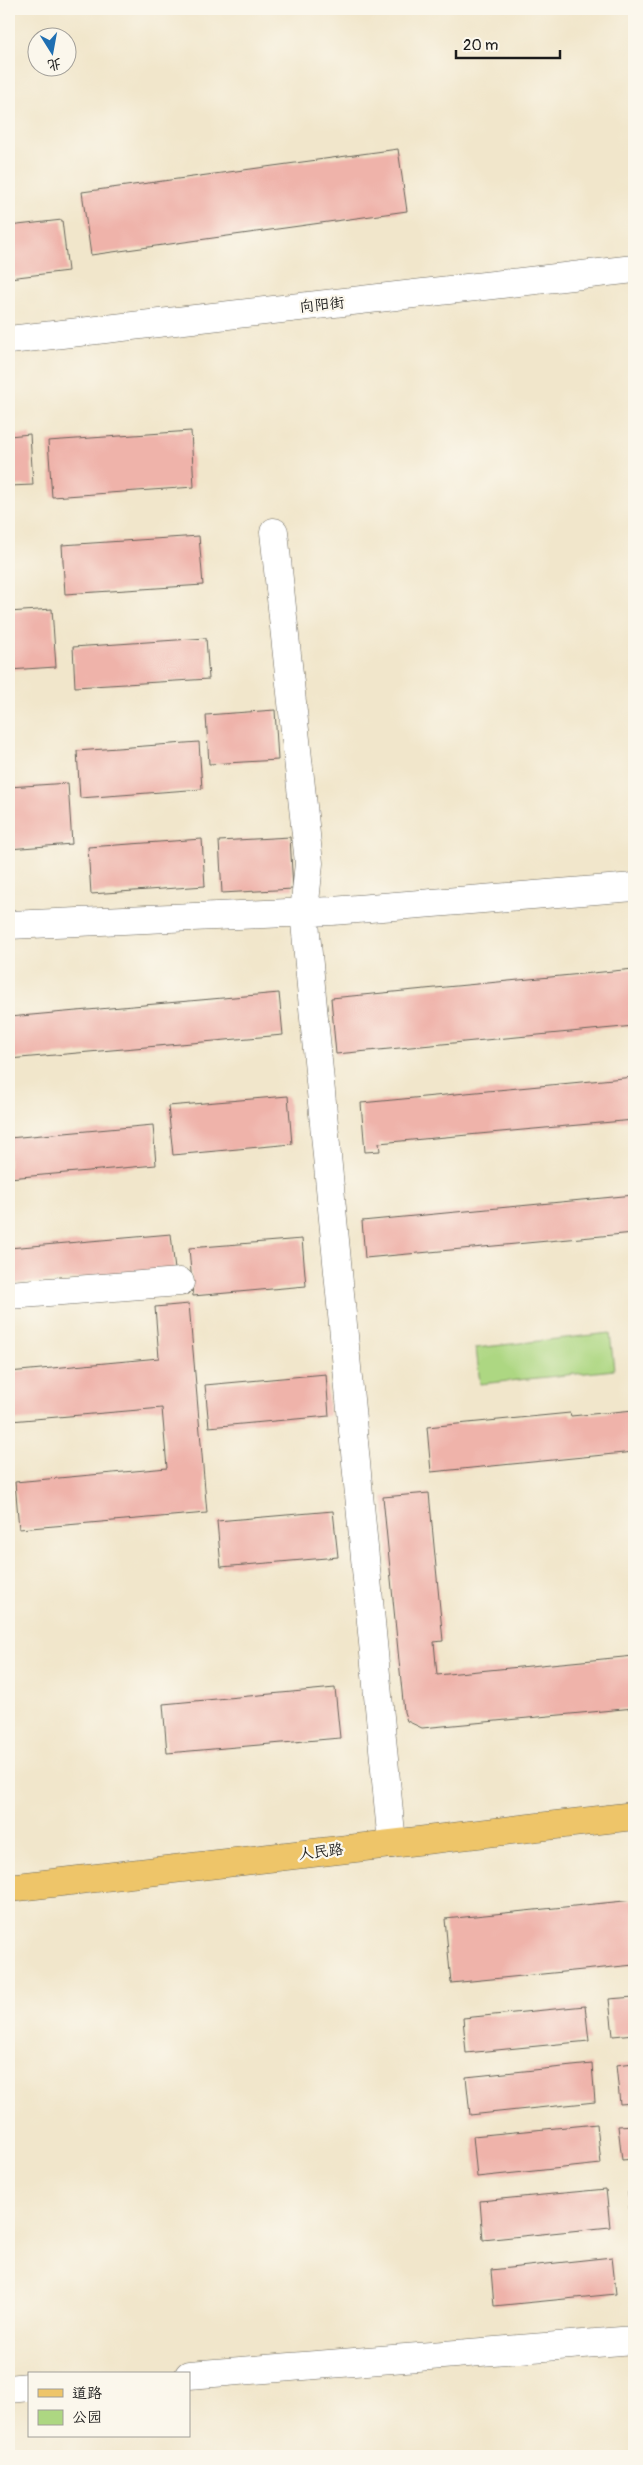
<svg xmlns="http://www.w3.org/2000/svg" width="643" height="2465" font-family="Pangolin,'LXGW WenKai TC',sans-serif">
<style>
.green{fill:#add782;stroke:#647a4f}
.building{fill:#efb3aa}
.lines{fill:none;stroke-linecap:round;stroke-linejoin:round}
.minor-casing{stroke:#676359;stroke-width:29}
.major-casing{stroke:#676359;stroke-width:29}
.minor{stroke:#fff;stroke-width:28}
.major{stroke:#eec569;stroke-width:28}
.labels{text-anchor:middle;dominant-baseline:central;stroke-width:4.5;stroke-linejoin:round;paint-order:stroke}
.street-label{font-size:15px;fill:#1c1c1c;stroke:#fbf7ec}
</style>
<rect width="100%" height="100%" fill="#fbf7ec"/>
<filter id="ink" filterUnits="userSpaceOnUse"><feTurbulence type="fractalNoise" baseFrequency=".02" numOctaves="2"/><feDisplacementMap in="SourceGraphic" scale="10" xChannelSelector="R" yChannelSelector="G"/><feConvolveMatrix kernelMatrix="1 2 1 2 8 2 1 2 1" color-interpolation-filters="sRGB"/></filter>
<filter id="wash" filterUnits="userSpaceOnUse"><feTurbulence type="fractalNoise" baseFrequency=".0096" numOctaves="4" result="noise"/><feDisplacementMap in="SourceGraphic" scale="20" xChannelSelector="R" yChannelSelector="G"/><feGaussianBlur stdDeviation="1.12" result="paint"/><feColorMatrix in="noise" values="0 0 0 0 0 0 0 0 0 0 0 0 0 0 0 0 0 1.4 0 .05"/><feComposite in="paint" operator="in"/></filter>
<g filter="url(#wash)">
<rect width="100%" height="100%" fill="#f1e6cb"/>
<path class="green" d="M610 1333 614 1370 480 1384 476 1348Z"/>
<g id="blocks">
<path class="building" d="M398 149 407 211 91 255 82 192Z
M62 220 68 271 9 278V226Z
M191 431 194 487 52 497 48 441Z
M30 434 33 485 9 486V436Z
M199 536 203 585 65 594 62 545Z
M52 609 56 667 9 670V612Z
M206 638 209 679 75 687 73 647Z
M275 710 278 760 209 764 206 715Z
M199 742 202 789 80 798 77 751Z
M68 783 72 844 9 849V787Z
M290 837 293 889 222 893 219 841Z
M202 839 205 886 91 894 88 847Z
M634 969V1026L336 1054 331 998Z
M279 993 283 1035 9 1059V1017Z
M634 1077V1120L379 1143 380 1151 365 1152 361 1103Z
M288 1096 292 1144 173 1155 168 1106Z
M153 1125 156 1165 9 1178V1138Z
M634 1195V1233L365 1258 362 1221Z
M171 1234 175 1270 9 1284V1248Z
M302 1239 306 1286 193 1296 189 1248Z
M189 1304 207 1513 19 1529 15 1482 167 1468 162 1408 11 1421 9 1372 159 1358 155 1307Z
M326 1374 329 1416 209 1427 205 1385Z
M634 1410V1452L431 1472 427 1427 570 1413 571 1416Z
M429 1493 443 1641 434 1642 437 1675 634 1656V1708L422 1728 407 1721 404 1712 383 1497Z
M333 1511 338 1557 221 1567 217 1521Z
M335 1688 340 1738 167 1753 163 1704Z
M634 1900V1965L451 1983 445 1919Z
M634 1997V2034L613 2036 609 1999Z
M585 2006 589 2041 466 2053 463 2018Z
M634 2063V2103L620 2104 616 2065Z
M592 2064 595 2102 470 2115 466 2077Z
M597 2124 601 2164 477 2177 473 2136Z
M634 2125V2159L622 2160 618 2126Z
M606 2189 610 2227 483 2240 480 2201Z
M634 2191V2228H631L628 2192Z
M612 2257 616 2294 494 2306 491 2270Z"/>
</g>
</g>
<g filter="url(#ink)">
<use href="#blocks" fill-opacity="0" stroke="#676359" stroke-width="1"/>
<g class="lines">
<g class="minor-casing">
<path id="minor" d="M9 340 634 269
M274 532 309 863 304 912 392 1844
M9 925 332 911 634 887
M9 1295 180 1282
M189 2375 634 2340
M9 2389 29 2387"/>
</g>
<g class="major-casing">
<path id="major" d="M9 1888 634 1816"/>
</g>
<use href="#minor" class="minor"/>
<use href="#major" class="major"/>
</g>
</g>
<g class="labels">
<g class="street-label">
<text transform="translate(322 305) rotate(-6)">向阳街</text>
<text transform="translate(321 1852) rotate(-7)">人民路</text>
</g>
</g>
<rect width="643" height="2465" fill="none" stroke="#fbf7ec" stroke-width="30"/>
<rect x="28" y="2372" width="162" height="65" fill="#fbf7ec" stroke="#a29f99"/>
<rect x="38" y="2389" width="25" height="8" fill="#eec569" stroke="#a29f99"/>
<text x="72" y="2398" font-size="15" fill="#1c1c1c">道路</text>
<rect x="38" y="2410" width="25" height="15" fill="#add782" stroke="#a29f99"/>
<text x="72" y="2422" font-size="15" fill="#1c1c1c">公园</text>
<g transform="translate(52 52) rotate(169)"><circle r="24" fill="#fbf7ec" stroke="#a29f99"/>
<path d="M0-4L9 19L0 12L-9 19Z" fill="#1f6fb2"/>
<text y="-8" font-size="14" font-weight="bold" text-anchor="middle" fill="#1c1c1c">北</text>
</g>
<path d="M456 50v8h104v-8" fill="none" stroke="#1c1c1c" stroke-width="2.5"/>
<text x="463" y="50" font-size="15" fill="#1c1c1c" stroke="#fbf7ec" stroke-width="4" paint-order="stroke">20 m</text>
</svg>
